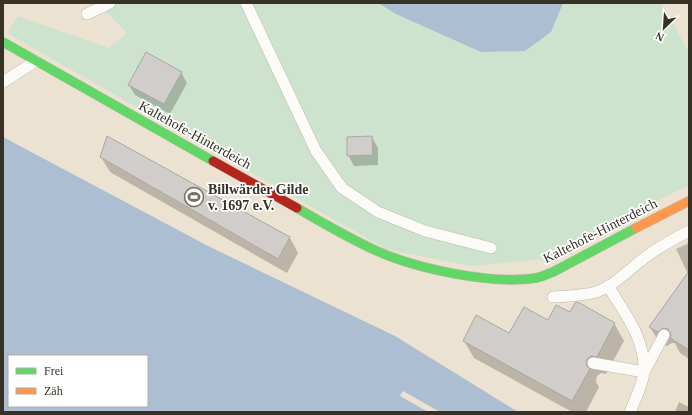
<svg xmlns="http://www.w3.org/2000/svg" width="692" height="415" font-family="Georgia,serif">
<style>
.green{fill:#cee3cd}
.water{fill:#abbed2;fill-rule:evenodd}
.pier{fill:#ebe2d1}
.shadow{fill:#0003}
.building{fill:#d1cdcb;stroke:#aaa6a4}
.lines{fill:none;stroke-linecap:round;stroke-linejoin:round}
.lane-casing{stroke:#bfb8ab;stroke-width:12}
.fast-casing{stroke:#bfb8ab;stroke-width:10}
.slow-casing{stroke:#bfb8ab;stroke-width:10}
.jam-casing{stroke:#bfb8ab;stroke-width:10}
.lane{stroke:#fcfbf8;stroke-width:11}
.fast{stroke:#63d668;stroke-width:9}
.slow{stroke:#ff974d;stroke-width:9}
.jam{stroke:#b3261e;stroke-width:9}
.labels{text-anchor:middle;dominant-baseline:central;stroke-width:3.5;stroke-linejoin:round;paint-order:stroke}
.street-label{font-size:14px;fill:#383226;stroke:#fff}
.poi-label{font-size:14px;font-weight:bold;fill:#383226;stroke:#fff;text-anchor:start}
</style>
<rect width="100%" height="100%" fill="#ebe2d1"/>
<path class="green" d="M106 3H662L689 53V185L636 211 547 259 470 266 386 249 7 33 18 16 108 48 127 33 103 9Z"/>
<path class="water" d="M378 3H563L551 32 525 51 481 52 396 14Z
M3 137 208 246 395 336 518 412H3ZM9 356H147V406H9Z"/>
<path class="pier" d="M403 391 440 412H428L400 396Z"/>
<path class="shadow" d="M181 72 187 83 170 114 135 95 129 85Z
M372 137 378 148V165L354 166 348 155Z
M101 157 290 238 298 253 287 273 110 172Z
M689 243V359L680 353 675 343H672L667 346 659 342 650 327 688 274 676 249Z
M570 313 614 323 624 341 606 374 601 373 597 376 596 382 599 387 586 412H572L474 358 464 341 510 335Z
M679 402 689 407V412H675Z"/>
<path class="building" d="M146 52 182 72 164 104 128 85Z
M107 136 290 237 278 259 100 157Z
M372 136 373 155 347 156V137Z
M689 271V350L670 338 671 334 668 329 663 328 658 332 649 327Z
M578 302 615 323 597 357 591 356 587 359 586 365 590 369 572 401 463 341 476 315 509 333 524 307 548 320 556 305 570 312 575 303Z"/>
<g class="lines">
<g class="lane-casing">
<path id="lane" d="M246 3 316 151 342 188 378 212 425 231 491 248
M87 14 110 3
M3 82 36 61
M608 286C624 312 645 338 644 371 644 380 634 403 630 412
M553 297C567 296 582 296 596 292 614 286 629 270 644 258 658 248 673 239 689 231
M593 363 644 372 664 335"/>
</g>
<g class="fast-casing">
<path id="fast" d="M3 42 213 161
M297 208C323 223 350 239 377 251 417 269 493 285 536 278 542 277 547 274 553 272L636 228"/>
</g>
<g class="slow-casing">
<path id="slow" d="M636 228 689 201"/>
</g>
<g class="jam-casing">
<path id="jam" d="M213 161 297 208"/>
</g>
<use href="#lane" class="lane"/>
<use href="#fast" class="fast"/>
<use href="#slow" class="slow"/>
<use href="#jam" class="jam"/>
</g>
<defs>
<g id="stadium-ring" transform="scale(1)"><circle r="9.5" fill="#fff" stroke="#777062" stroke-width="1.5"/><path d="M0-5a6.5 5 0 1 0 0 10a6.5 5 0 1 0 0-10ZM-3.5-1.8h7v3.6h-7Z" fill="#777062"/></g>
</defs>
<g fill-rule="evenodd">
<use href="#stadium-ring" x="194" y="197"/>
</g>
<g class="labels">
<g class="street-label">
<text transform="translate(195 135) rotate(29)">Kaltehofe-Hinterdeich</text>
<text transform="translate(600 231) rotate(-27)">Kaltehofe-Hinterdeich</text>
</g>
<g class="poi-label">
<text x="208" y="189">Billwärder Gilde<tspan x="208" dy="16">v. 1697 e.V.</tspan></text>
</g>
</g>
<rect width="692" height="415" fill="none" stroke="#383226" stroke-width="8"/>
<rect x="8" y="355" width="140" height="52" fill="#ffffff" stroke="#afada8"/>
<rect x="16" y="368" width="20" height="6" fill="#63d668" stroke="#afada8"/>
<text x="44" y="375" font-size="12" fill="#383226">Frei</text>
<rect x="16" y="388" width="20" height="6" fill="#ff974d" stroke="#afada8"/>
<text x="44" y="395" font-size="12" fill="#383226">Zäh</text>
<g transform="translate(664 28) rotate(205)" stroke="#ffffff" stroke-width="3" paint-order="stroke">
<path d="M0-3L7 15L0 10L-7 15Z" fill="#383226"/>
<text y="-6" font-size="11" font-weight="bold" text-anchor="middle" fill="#383226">N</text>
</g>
</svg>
